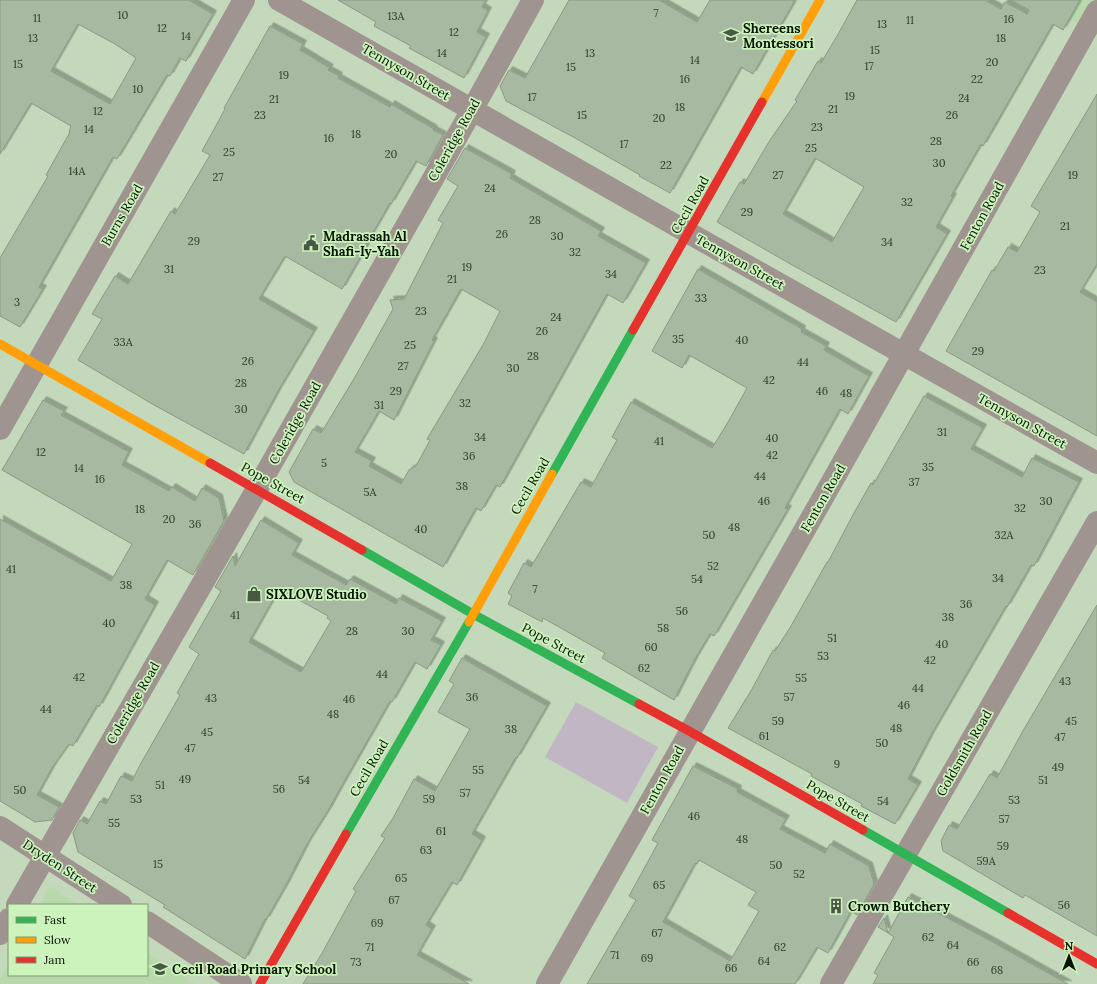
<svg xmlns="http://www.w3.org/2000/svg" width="1097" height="984" font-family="Lora,serif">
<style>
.built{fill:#b8daaa}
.green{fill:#c1b7c4}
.building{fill:#a7b9a0;stroke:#8a9a82;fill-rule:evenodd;filter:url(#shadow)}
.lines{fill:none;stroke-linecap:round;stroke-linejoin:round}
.street{stroke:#a09490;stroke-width:22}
.fast{stroke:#30b455;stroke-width:9}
.slow{stroke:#ff9f0a;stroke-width:9}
.jam{stroke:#e5322d;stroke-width:9}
.labels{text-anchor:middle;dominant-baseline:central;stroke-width:3.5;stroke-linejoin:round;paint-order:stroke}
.number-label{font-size:11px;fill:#2e3c2a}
.poi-label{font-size:13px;font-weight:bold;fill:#061302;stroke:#ccf3bb;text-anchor:start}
.street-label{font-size:13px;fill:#061302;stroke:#ccf3bb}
</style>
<defs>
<filter id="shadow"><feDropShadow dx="3.5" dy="-3.5" stdDeviation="0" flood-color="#0004"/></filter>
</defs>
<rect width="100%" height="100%" fill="#c4d9bb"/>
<path class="built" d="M1031 0H1097V11L1087 29Z
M50 886 78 905H40Z
M147 952 195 984H0V979L9 962V975H147Z"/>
<path class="green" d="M576 702 658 747 627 803 545 757Z"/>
<path class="building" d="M0 0H189L213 14 186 61 180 58 170 76 167 75 117 159 113 157 39 287 43 289 20 327 0 316V258L48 176 46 175 70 132H69L71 126 31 103 0 154ZM78 24 115 44 136 58 110 104 51 71Z
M338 0H486L482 7 488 11 477 32 486 37 464 78 409 48 411 46 374 26 376 22Z
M569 0H659L697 22 710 0H795L753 74 741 67 670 193 639 176 640 175 575 138 506 101 500 86 509 70 525 78Z
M857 0H985L1001 9 1005 2 1027 14 1029 10 1011 0H1080L1063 30 1053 24 983 146 981 144 951 196 953 197 936 227 947 234 896 322 794 266 717 222 740 182 744 184 770 140 797 101 795 100 818 61 821 63 837 36ZM815 158 864 187 832 242 783 214Z
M270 26 303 44 300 50 330 68 328 70 339 76 338 78 390 107 391 104 434 129 433 130 443 135 426 166 416 161 391 204 390 203 365 246 366 247 342 289 285 256 259 299 314 331 278 391 244 454 154 405 78 360 102 319 92 314 115 276 128 284 171 211 175 214 210 155 202 151 225 109 224 108Z
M1097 94V264L1080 292 1097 302V436L946 351 992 270 994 271 1008 247 1017 252 1040 212 1031 206Z
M465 148 512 174 510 178 601 231 598 236 646 263 623 303 607 294 500 487 496 485 481 511 476 508 443 567 294 482 289 472 313 429 321 433 355 377 393 309 390 300 404 299 443 223 438 220 458 186 447 179ZM461 289 500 311 484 343 427 439 430 440 416 466 409 470 401 484 369 466 372 461 355 452 379 411 394 420 434 341 432 340Z
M698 269 802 329 801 332 826 346 824 350 869 376 848 414 840 409 785 508 788 509 714 636 710 634 695 659 674 700 602 658 605 653 543 618 542 622 508 604 512 596 508 593 524 563 531 567 581 482 591 487 617 440 612 437 631 402 712 448 728 422 747 388 689 355 682 368 652 351Z
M924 396 983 428 971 449 1022 477 1032 458 1079 482 1034 566 1031 565 1007 607 1006 606 931 735 908 779 918 785 895 824 861 806 862 804 811 776 812 774 728 728 752 689 773 650 775 651 791 626 827 562H828L855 511 871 483 873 485Z
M43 400 64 411 61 415 129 452 122 465 169 491 172 487 195 501 202 488 219 498 224 521 193 575 167 560 145 599 155 605 99 707 97 705 73 746 69 744 52 768 37 795 59 807 52 820 35 822 0 801V519L111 581 132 544 2 470Z
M261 520 299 543 292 555 346 585 350 579 396 604 399 598 442 621 431 640 441 645 427 669 415 662 392 702 390 701 341 787 329 809 307 844 286 885 266 920 265 919 245 959 163 907 165 905 78 852 73 833 80 820 87 824 100 801 106 804 121 776 132 781 141 763 180 695 177 693 199 654 189 647 221 591 215 587 233 556 235 566ZM279 589 328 616 327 618 331 621 301 672 249 642Z
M1097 605V936L1025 895 1023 898 943 851 941 841 949 825 957 829 990 774 997 778 1024 729Z
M462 658 547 706 517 758 516 757 472 834 482 840 457 885 452 882 426 925 432 929 417 955 469 984H303L321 955 356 891 353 889 385 838 381 836 393 818 414 779 435 791 470 729 438 712 454 684 449 681Z
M693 766 738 789 737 792 786 819 780 829 825 853 830 844 869 866 874 884 857 915 851 911 828 953 817 947 795 984H587L636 900 629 896 658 843 652 840ZM699 860 756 892 748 905 759 911 730 961 663 922 695 863 697 864Z
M908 897 991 941 1068 984H873L878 975 874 973 894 937 888 933Z
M884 918 888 933 878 927Z"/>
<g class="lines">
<path class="street" d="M279 0 689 233 1097 463
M0 429 244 0
M0 827 121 905
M17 905 257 489 472 110 533 0
M147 922 241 984
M0 934 9 919
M547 984C730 659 916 337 1097 11
M831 984 1097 522"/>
<path class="fast" d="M552 474 633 330
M362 550 473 614 639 704
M863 830 1008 913
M346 834 469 622"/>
<path class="slow" d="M762 102 820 0
M0 344 210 463
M469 622 552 474"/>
<path class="jam" d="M633 330 762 102
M210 463 362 550
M639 704 689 731 863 830
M1008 913 1097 964
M260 984 346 834"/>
</g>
<defs>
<g id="school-bare" transform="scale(1.2)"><path d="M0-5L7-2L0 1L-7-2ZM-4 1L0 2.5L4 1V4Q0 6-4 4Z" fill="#485843" stroke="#ccf3bb" stroke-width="2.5" paint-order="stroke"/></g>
<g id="civic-bare" transform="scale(1.2)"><path d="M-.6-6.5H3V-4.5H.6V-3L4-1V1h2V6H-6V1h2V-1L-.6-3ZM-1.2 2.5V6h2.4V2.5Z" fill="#485843" stroke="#ccf3bb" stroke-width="2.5" paint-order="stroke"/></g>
<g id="shop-bare" transform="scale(1.2)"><path d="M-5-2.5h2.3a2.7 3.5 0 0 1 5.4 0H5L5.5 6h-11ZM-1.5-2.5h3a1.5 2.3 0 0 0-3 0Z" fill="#485843" stroke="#ccf3bb" stroke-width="2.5" paint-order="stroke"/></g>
<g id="building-bare" transform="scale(1.2)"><path d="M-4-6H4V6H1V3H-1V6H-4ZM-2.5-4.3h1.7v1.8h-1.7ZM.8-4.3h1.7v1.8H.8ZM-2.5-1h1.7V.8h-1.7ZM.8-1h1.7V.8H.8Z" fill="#485843" stroke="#ccf3bb" stroke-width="2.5" paint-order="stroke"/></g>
</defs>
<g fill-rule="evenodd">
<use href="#school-bare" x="731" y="35"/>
<use href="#civic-bare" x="311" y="243"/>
<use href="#shop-bare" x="254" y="594"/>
<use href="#building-bare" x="836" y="906"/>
<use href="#school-bare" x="160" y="969"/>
</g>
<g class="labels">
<g class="number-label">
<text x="656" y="13">7</text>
<text x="123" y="15">10</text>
<text x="396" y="16">13A</text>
<text x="37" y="18">11</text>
<text x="1009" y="19">16</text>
<text x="910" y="20">11</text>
<text x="882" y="24">13</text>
<text x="162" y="28">12</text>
<text x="454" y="32">12</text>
<text x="186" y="36">14</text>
<text x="33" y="38">13</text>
<text x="1001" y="38">18</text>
<text x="875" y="50">15</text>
<text x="442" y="53">14</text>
<text x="590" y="53">13</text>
<text x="695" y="60">14</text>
<text x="992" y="62">20</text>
<text x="18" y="64">15</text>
<text x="869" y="66">17</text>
<text x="571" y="67">15</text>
<text x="284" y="75">19</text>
<text x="685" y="79">16</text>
<text x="977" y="79">22</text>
<text x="138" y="89">10</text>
<text x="850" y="96">19</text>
<text x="532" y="97">17</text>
<text x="964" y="98">24</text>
<text x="274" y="99">21</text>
<text x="680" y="107">18</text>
<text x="833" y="109">21</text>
<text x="98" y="111">12</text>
<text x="260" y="115">23</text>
<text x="582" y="115">15</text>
<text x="952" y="115">26</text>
<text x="659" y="118">20</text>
<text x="817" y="127">23</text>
<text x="89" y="129">14</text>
<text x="356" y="134">18</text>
<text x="329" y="138">16</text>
<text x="936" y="141">28</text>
<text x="624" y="144">17</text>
<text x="811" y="148">25</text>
<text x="229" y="152">25</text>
<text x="391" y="154">20</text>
<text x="939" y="163">30</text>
<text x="666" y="165">22</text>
<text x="77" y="171">14A</text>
<text x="778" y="175">27</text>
<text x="1073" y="175">19</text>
<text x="218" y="177">27</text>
<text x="490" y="188">24</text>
<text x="907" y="202">32</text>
<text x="747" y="212">29</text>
<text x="535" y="220">28</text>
<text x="1065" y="226">21</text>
<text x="502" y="234">26</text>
<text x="557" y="236">30</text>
<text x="194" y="241">29</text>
<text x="887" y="242">34</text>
<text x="575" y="252">32</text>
<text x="467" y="267">19</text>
<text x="169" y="269">31</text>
<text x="1040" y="270">23</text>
<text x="611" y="274">34</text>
<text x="452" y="279">21</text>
<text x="701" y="298">33</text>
<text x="17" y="302">3</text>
<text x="421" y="311">23</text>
<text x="556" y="317">24</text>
<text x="542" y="331">26</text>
<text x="678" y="339">35</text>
<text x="742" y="340">40</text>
<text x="123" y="342">33A</text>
<text x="410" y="345">25</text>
<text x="978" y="351">29</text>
<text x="533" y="356">28</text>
<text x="248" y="361">26</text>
<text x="803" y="362">44</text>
<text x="403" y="366">27</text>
<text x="513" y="368">30</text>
<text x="769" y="380">42</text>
<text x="241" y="383">28</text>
<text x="396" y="391">29</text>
<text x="822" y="391">46</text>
<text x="846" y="393">48</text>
<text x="465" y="403">32</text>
<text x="379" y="405">31</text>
<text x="241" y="409">30</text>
<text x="942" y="432">31</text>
<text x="480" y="437">34</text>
<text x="772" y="438">40</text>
<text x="659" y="441">41</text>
<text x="41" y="452">12</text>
<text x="772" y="455">42</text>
<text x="469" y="456">36</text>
<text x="324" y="463">5</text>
<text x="928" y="467">35</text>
<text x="79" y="468">14</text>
<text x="760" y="476">44</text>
<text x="100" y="479">16</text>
<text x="914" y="482">37</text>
<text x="462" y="486">38</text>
<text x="370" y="492">5A</text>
<text x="764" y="501">46</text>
<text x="1046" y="501">30</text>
<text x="1020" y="508">32</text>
<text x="140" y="509">18</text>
<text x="169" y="519">20</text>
<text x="195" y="524">36</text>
<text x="734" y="527">48</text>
<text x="421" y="529">40</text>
<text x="709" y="535">50</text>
<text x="1004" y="535">32A</text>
<text x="713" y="566">52</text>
<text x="11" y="569">41</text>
<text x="998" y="578">34</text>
<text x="697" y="579">54</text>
<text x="126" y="585">38</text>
<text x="535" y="589">7</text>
<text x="966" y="604">36</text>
<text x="682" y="611">56</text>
<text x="235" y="615">41</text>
<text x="948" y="617">38</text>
<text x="109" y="623">40</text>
<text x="663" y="628">58</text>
<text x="352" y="631">28</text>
<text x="408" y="631">30</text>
<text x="832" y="638">51</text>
<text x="942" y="644">40</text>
<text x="651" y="647">60</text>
<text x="823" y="656">53</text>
<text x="930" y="660">42</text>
<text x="644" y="668">62</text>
<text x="382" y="674">44</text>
<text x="79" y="677">42</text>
<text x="801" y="678">55</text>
<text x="1065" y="681">43</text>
<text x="918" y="688">44</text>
<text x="472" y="697">36</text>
<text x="789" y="697">57</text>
<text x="211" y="698">43</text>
<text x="349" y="699">46</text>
<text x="904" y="705">46</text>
<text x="46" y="709">44</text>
<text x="333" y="714">48</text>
<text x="778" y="721">59</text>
<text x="1071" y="721">45</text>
<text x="896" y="728">48</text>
<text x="511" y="729">38</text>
<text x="207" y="732">45</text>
<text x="764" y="736">61</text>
<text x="1060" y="737">47</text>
<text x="882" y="743">50</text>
<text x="190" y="748">47</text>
<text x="837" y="764">9</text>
<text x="1058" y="767">49</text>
<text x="478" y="770">55</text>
<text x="185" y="779">49</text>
<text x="304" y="780">54</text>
<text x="1043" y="780">51</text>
<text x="160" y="785">51</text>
<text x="279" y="789">56</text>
<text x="20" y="790">50</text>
<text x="465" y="793">57</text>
<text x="136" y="799">53</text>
<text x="429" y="799">59</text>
<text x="1014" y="800">53</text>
<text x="883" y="801">54</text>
<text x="694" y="816">46</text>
<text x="1004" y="819">57</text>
<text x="114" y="823">55</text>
<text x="441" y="831">61</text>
<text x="742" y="839">48</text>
<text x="1003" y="846">59</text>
<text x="426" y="850">63</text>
<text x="986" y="861">59A</text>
<text x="158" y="864">15</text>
<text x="776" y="865">50</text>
<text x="799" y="874">52</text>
<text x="401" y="878">65</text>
<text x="659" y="885">65</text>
<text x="394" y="900">67</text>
<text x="1064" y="905">56</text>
<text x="377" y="923">69</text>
<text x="657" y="933">67</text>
<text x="928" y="937">62</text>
<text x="953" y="945">64</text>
<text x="370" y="947">71</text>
<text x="780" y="947">62</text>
<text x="615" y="955">71</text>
<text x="647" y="958">69</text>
<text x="764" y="961">64</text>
<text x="356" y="962">73</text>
<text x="973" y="962">66</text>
<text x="731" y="968">66</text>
<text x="997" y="970">68</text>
</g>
<g class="poi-label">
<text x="743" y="28">Shereens<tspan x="743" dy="15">Montessori</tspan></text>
<text x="323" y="236">Madrassah Al<tspan x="323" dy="15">Shafi-Iy-Yah</tspan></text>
<text x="266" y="594">SIXLOVE Studio</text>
<text x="848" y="906">Crown Butchery</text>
<text x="172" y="969">Cecil Road Primary School</text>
</g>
<g class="street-label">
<text transform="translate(406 72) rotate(30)">Tennyson Street</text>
<text transform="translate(454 140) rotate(-61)">Coleridge Road</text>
<text transform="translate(690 205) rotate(-61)">Cecil Road</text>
<text transform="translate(122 215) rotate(-60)">Burns Road</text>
<text transform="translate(982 216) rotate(-61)">Fenton Road</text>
<text transform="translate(740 262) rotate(29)">Tennyson Street</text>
<text transform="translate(1022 421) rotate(29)">Tennyson Street</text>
<text transform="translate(295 423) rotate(-61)">Coleridge Road</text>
<text transform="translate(273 483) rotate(29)">Pope Street</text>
<text transform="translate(530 486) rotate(-60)">Cecil Road</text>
<text transform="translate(823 498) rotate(-60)">Fenton Road</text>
<text transform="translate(554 643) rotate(28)">Pope Street</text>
<text transform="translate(133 703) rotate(-60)">Coleridge Road</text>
<text transform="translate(964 753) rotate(-60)">Goldsmith Road</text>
<text transform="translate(369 768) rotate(-60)">Cecil Road</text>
<text transform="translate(662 780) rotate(-61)">Fenton Road</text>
<text transform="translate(838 801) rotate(30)">Pope Street</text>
<text transform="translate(60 866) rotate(33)">Dryden Street</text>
</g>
</g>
<rect x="8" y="904" width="140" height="72" fill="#ccf3bb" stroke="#7d9971"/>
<rect x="16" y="917" width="20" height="6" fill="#30b455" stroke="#7d9971"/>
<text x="44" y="924" font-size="12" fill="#061302">Fast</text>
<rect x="16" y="937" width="20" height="6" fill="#ff9f0a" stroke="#7d9971"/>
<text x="44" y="944" font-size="12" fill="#061302">Slow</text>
<rect x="16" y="957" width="20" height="6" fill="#e5322d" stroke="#7d9971"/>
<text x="44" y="964" font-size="12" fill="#061302">Jam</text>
<g transform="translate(1069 956)" stroke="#ccf3bb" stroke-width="3" paint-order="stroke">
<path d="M0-3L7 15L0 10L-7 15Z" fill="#061302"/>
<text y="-6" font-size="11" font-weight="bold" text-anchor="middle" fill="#061302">N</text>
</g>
</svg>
